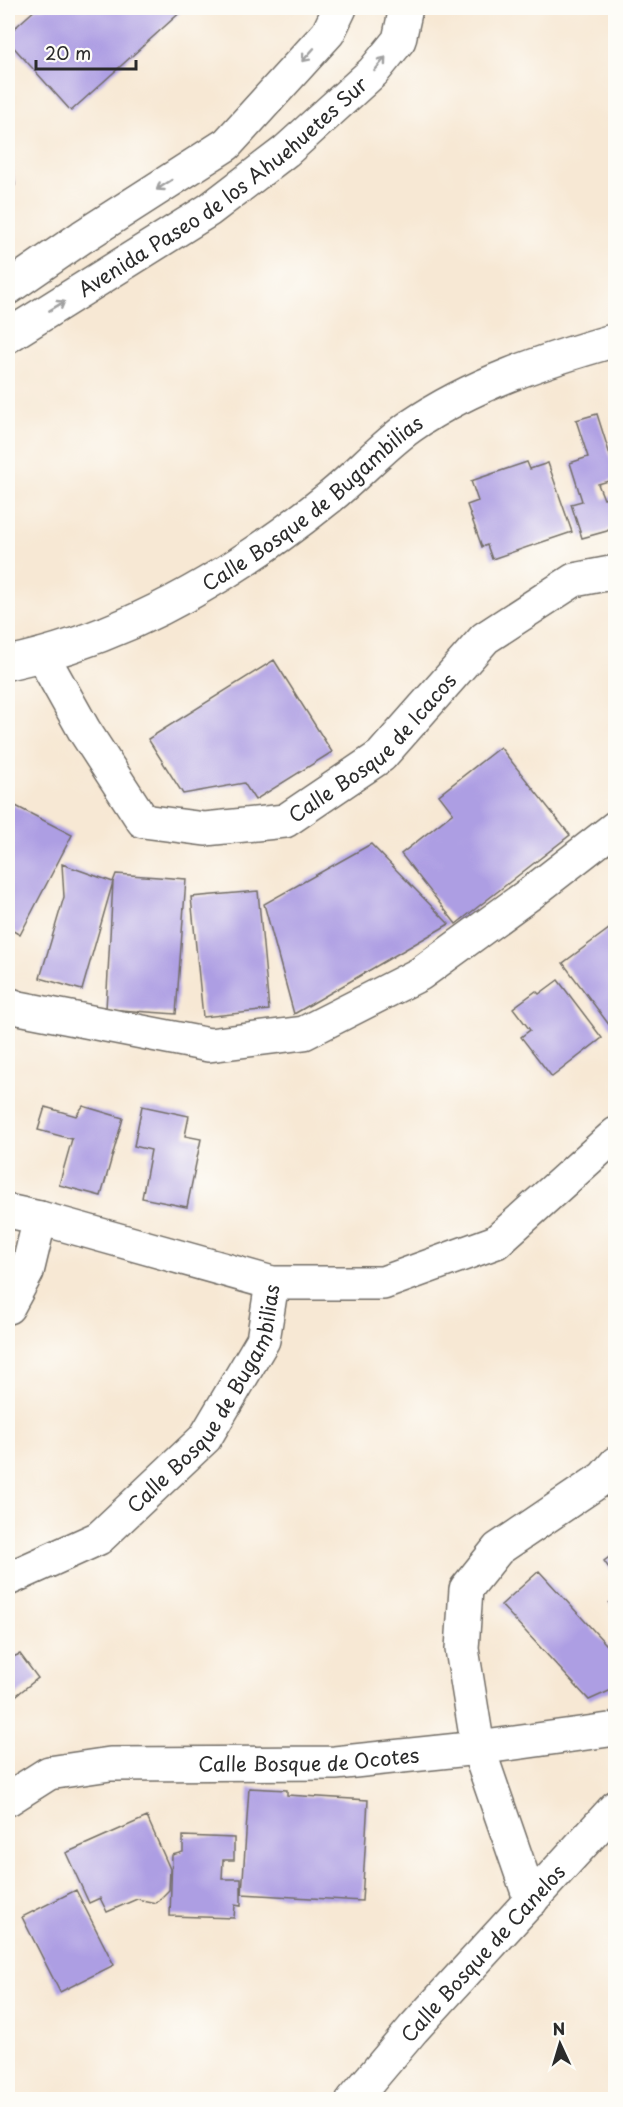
<svg xmlns="http://www.w3.org/2000/svg" width="623" height="2107" font-family="'Playpen Sans',sans-serif">
<style>
.building{fill:#ad9ee3}
.lines{fill:none;stroke-linecap:round;stroke-linejoin:round}
.minor-casing{stroke:#726d66;stroke-width:36}
.minor{stroke:#fff;stroke-width:33}
.oneway{stroke:#a0a0a0}
.labels{text-anchor:middle;dominant-baseline:central;stroke-width:4.5;stroke-linejoin:round;paint-order:stroke}
.street-label{font-size:20px;fill:#2b2b2b;stroke:#fdfcf7}
</style>
<rect width="100%" height="100%" fill="#fdfcf7"/>
<filter id="ink" filterUnits="userSpaceOnUse"><feTurbulence type="fractalNoise" baseFrequency=".0167" numOctaves="2"/><feDisplacementMap in="SourceGraphic" scale="12" xChannelSelector="R" yChannelSelector="G"/><feConvolveMatrix kernelMatrix="1 2 1 2 8 2 1 2 1" color-interpolation-filters="sRGB"/></filter>
<filter id="wash" filterUnits="userSpaceOnUse"><feTurbulence type="fractalNoise" baseFrequency=".008" numOctaves="4" result="noise"/><feDisplacementMap in="SourceGraphic" scale="24" xChannelSelector="R" yChannelSelector="G"/><feGaussianBlur stdDeviation="1.35" result="paint"/><feColorMatrix in="noise" values="0 0 0 0 0 0 0 0 0 0 0 0 0 0 0 0 0 1.4 0 .05"/><feComposite in="paint" operator="in"/></filter>
<g filter="url(#wash)">
<rect width="100%" height="100%" fill="#f7e8d4"/>
<g id="blocks">
<path class="building" d="M37 8H185L71 111 8 41V34Z
M8 147 15 185 8 186Z
M597 414 616 474V479L598 484 604 499 616 495V523L607 531 582 538 571 504 582 501 570 463 588 457 576 420Z
M527 462 530 469 548 463 572 532 492 559 487 545 482 547 467 505 478 501 471 481Z
M274 660 332 752 255 800 244 783 183 794 148 739Z
M500 747 570 835 456 924 401 854 453 813 439 795Z
M8 802 72 835 20 935 8 928Z
M371 844 449 924 294 1014 264 904Z
M62 864 113 882 82 990 40 978 64 897Z
M116 874 186 879 176 1014 106 1009 113 882Z
M258 891 269 1010 203 1017 191 897Z
M613 926 616 929V1029L613 1030 563 963Z
M558 980 602 1038 552 1077 521 1037 530 1030 513 1008 536 991 539 994Z
M83 1106 123 1118 101 1196 59 1185 72 1139 38 1130 45 1107 76 1116Z
M142 1106 189 1116 185 1136 201 1139 187 1207 142 1198 151 1150 134 1146Z
M612 1555 616 1556V1578L604 1561Z
M539 1571 616 1655V1688L589 1700 501 1605Z
M616 1598V1621L610 1613 615 1609 609 1603Z
M20 1654 38 1678 8 1702V1659Z
M249 1788 287 1790V1795L368 1800 362 1901 242 1894Z
M147 1817 170 1869 169 1890 156 1903 137 1899 107 1912 100 1898 89 1903 66 1853Z
M183 1836 234 1838V1860H223L222 1879H241V1906L235 1905 234 1918 170 1916 172 1855 183 1852Z
M76 1890 114 1965 60 1992 22 1917Z"/>
</g>
</g>
<g filter="url(#ink)">
<use href="#blocks" fill-opacity="0" stroke="#726d66" stroke-width="1.5"/>
<g class="lines">
<g class="minor-casing">
<g id="minor">
<path d="M8 288 82 237 227 144 328 33 340 8"/>
<path id="s1" d="M8 336 209 210 286 151 373 72 399 40 406 8"/>
<path id="s2" d="M42 655 84 730 143 821 205 829 285 821 381 756 485 638 574 580 616 572"/>
<path id="s3" d="M8 663C125 638 232 576 325 501 355 478 380 448 411 426 472 384 545 360 616 340"/>
<path d="M8 1004 19 1008 209 1045 304 1033 420 974 531 893 616 827"/>
<path d="M8 1211 40 1218 272 1283H383L496 1242 616 1134"/>
<path d="M8 1307 27 1272 40 1218"/>
<path id="s4" d="M8 1579 99 1538 205 1438 263 1340 272 1283"/>
<path id="s5" d="M8 1799 49 1773 110 1764 335 1763 478 1748 616 1729"/>
<path d="M531 1901 478 1748 462 1649 466 1589 498 1549 603 1478 616 1463"/>
<path id="s6" d="M353 2100 413 2029 616 1807"/>
</g>
</g>
<use href="#minor" class="minor"/>
</g>
<defs><path id="oneway-shaft" d="M-6 0H5M1.5-3L5.5 0L1.5 3" fill="none" stroke-width="1.6" stroke-linecap="round" stroke-linejoin="round" transform="scale(1.5)"/></defs>
<g class="oneway">
<use href="#oneway-shaft" transform="translate(308 55) rotate(132)"/>
<use href="#oneway-shaft" transform="translate(380 64) rotate(-51)"/>
<use href="#oneway-shaft" transform="translate(164 185) rotate(147)"/>
<use href="#oneway-shaft" transform="translate(57 306) rotate(-31)"/>
</g>
</g>
<g class="labels">
<g class="street-label">
<text stroke="none"><textPath href="#s1" startOffset="262">Avenida Paseo de los Ahuehuetes Sur</textPath></text>
<text stroke="none"><textPath href="#s3" startOffset="348">Calle Bosque de Bugambilias</textPath></text>
<text stroke="none"><textPath href="#s2" startOffset="452">Calle Bosque de Icacos</textPath></text>
<text stroke="none"><textPath href="#s4" startOffset="279">Calle Bosque de Bugambilias</textPath></text>
<text stroke="none"><textPath href="#s5" startOffset="309">Calle Bosque de Ocotes</textPath></text>
<text stroke="none"><textPath href="#s6" startOffset="196">Calle Bosque de Canelos</textPath></text>
</g>
</g>
<rect width="623" height="2107" fill="none" stroke="#fdfcf7" stroke-width="30"/>
<g transform="translate(560 2044) rotate(356)" stroke="#fdfcf7" stroke-width="4.5" paint-order="stroke">
<path d="M0-4.5L10 22L0 15L-10 22Z" fill="#2b2b2b"/>
<text y="-9" font-size="16" font-weight="bold" text-anchor="middle" fill="#2b2b2b">N</text>
</g>
<path d="M36 60v9h100v-9" fill="none" stroke="#2b2b2b" stroke-width="3"/>
<text x="45" y="60" font-size="18" fill="#2b2b2b" stroke="#fdfcf7" stroke-width="4.5" paint-order="stroke">20 m</text>
</svg>
